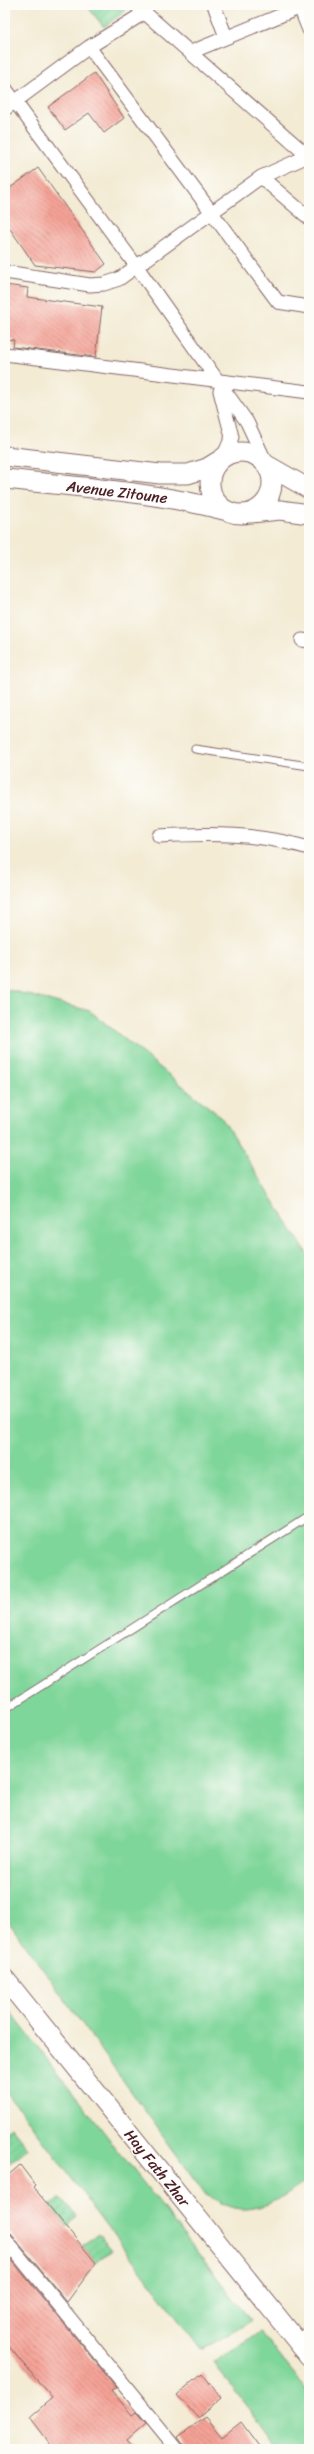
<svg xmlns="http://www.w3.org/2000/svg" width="314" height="2454" font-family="Sriracha,sans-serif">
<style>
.grass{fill:#7fd69a;stroke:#647a62}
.garden{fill:url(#garden-furrows);stroke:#647a62}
.building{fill:url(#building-back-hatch)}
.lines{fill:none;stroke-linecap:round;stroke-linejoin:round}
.lane-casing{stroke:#856666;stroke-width:9}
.street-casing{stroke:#856666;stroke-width:15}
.secondary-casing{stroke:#856666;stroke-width:21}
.lane{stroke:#fff;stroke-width:7}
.street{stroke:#fff;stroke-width:13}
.secondary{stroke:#fff;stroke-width:19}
.labels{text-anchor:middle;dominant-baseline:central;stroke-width:3;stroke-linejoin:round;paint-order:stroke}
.street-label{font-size:15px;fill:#4a1f2b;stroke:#fdfcf7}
</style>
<defs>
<pattern id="garden-furrows" width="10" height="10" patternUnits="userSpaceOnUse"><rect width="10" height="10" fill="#7fd69a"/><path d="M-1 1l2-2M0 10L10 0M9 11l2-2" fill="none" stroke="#6fb785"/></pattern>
<pattern id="building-back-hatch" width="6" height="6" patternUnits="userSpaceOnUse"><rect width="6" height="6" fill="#f5a296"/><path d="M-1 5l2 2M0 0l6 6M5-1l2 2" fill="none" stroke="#c8837b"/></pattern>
</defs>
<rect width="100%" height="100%" fill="#fdfcf7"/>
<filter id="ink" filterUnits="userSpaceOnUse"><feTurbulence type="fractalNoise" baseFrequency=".025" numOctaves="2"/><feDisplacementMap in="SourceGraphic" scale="8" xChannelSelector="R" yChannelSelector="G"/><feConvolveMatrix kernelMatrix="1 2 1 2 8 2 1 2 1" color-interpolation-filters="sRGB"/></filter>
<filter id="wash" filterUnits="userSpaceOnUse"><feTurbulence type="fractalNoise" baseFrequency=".012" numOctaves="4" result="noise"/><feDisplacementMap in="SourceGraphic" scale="16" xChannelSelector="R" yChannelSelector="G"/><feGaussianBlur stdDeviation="0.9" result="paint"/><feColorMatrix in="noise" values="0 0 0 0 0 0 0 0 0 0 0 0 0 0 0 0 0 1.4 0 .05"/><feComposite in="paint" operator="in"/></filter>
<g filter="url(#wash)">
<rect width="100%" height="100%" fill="#f3ebd4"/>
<path class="grass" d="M5 989 90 1011 221 1117 309 1257V2177C290 2193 261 2214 234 2208 225 2206 215 2199 206 2195L5 1917Z
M5 2005 251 2321 201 2350 5 2090Z
M260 2332 309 2392V2449H279L214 2363Z"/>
<path class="garden" d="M86 5H123L125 11 104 27Z
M11 2127 28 2148 5 2167V2132Z
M61 2197 78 2217 67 2226 50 2206Z
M98 2233 112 2250 96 2263 82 2246Z"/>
<g id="blocks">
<path class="building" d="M94 73 124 118 104 133 89 113 65 130 48 107Z
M38 168 106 264 96 272 35 265 6 223 10 188Z
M5 285 28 288 27 297 102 307 96 357 13 347 14 340 5 339Z
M20 2165 36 2186 34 2188 96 2263 67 2302 11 2234 5 2231V2178Z
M5 2252 116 2387 111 2390 132 2415 136 2412 146 2423 127 2440 135 2449H54L30 2417 52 2398 5 2342Z
M202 2373 221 2398 198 2418 177 2395Z
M205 2417 222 2437 241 2422 261 2449H186L178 2437Z"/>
</g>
</g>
<g filter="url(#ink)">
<use href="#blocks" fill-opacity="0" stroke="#856666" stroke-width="1"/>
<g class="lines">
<g class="lane-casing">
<path id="lane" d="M195 749 309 766
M5 1709 309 1516"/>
</g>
<g class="street-casing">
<path id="street" d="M136 5 309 157
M214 5 226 37
M299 5 309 30
M89 47 278 302 309 307
M191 52 306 5
M5 88 137 267 247 422 267 465
M5 109 89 47 144 13
M261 177 309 218
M5 272 90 285 104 284 119 279 261 177 308 156
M5 354 309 392
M220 391 232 437 223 457
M302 640 309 641
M159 836C212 833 257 833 309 848
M5 2239 177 2449
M297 2344 309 2333"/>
</g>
<g class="secondary-casing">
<path id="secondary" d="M210 483a31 31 0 1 1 62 0a31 31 0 1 1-62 0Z
M5 456 160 474H188L207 468 220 460
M267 465 309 489
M5 479C79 487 156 492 228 511
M251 513 280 510 309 514
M5 1979 309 2356"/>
</g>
<use href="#lane" class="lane"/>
<use href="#street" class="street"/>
<use href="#secondary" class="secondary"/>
</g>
</g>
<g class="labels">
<g class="street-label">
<text transform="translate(117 492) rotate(7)">Avenue Zitoune</text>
<text transform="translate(157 2168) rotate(51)">Hay Fath Zhar</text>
</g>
</g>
<rect width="314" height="2454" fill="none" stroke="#fdfcf7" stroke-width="20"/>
</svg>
